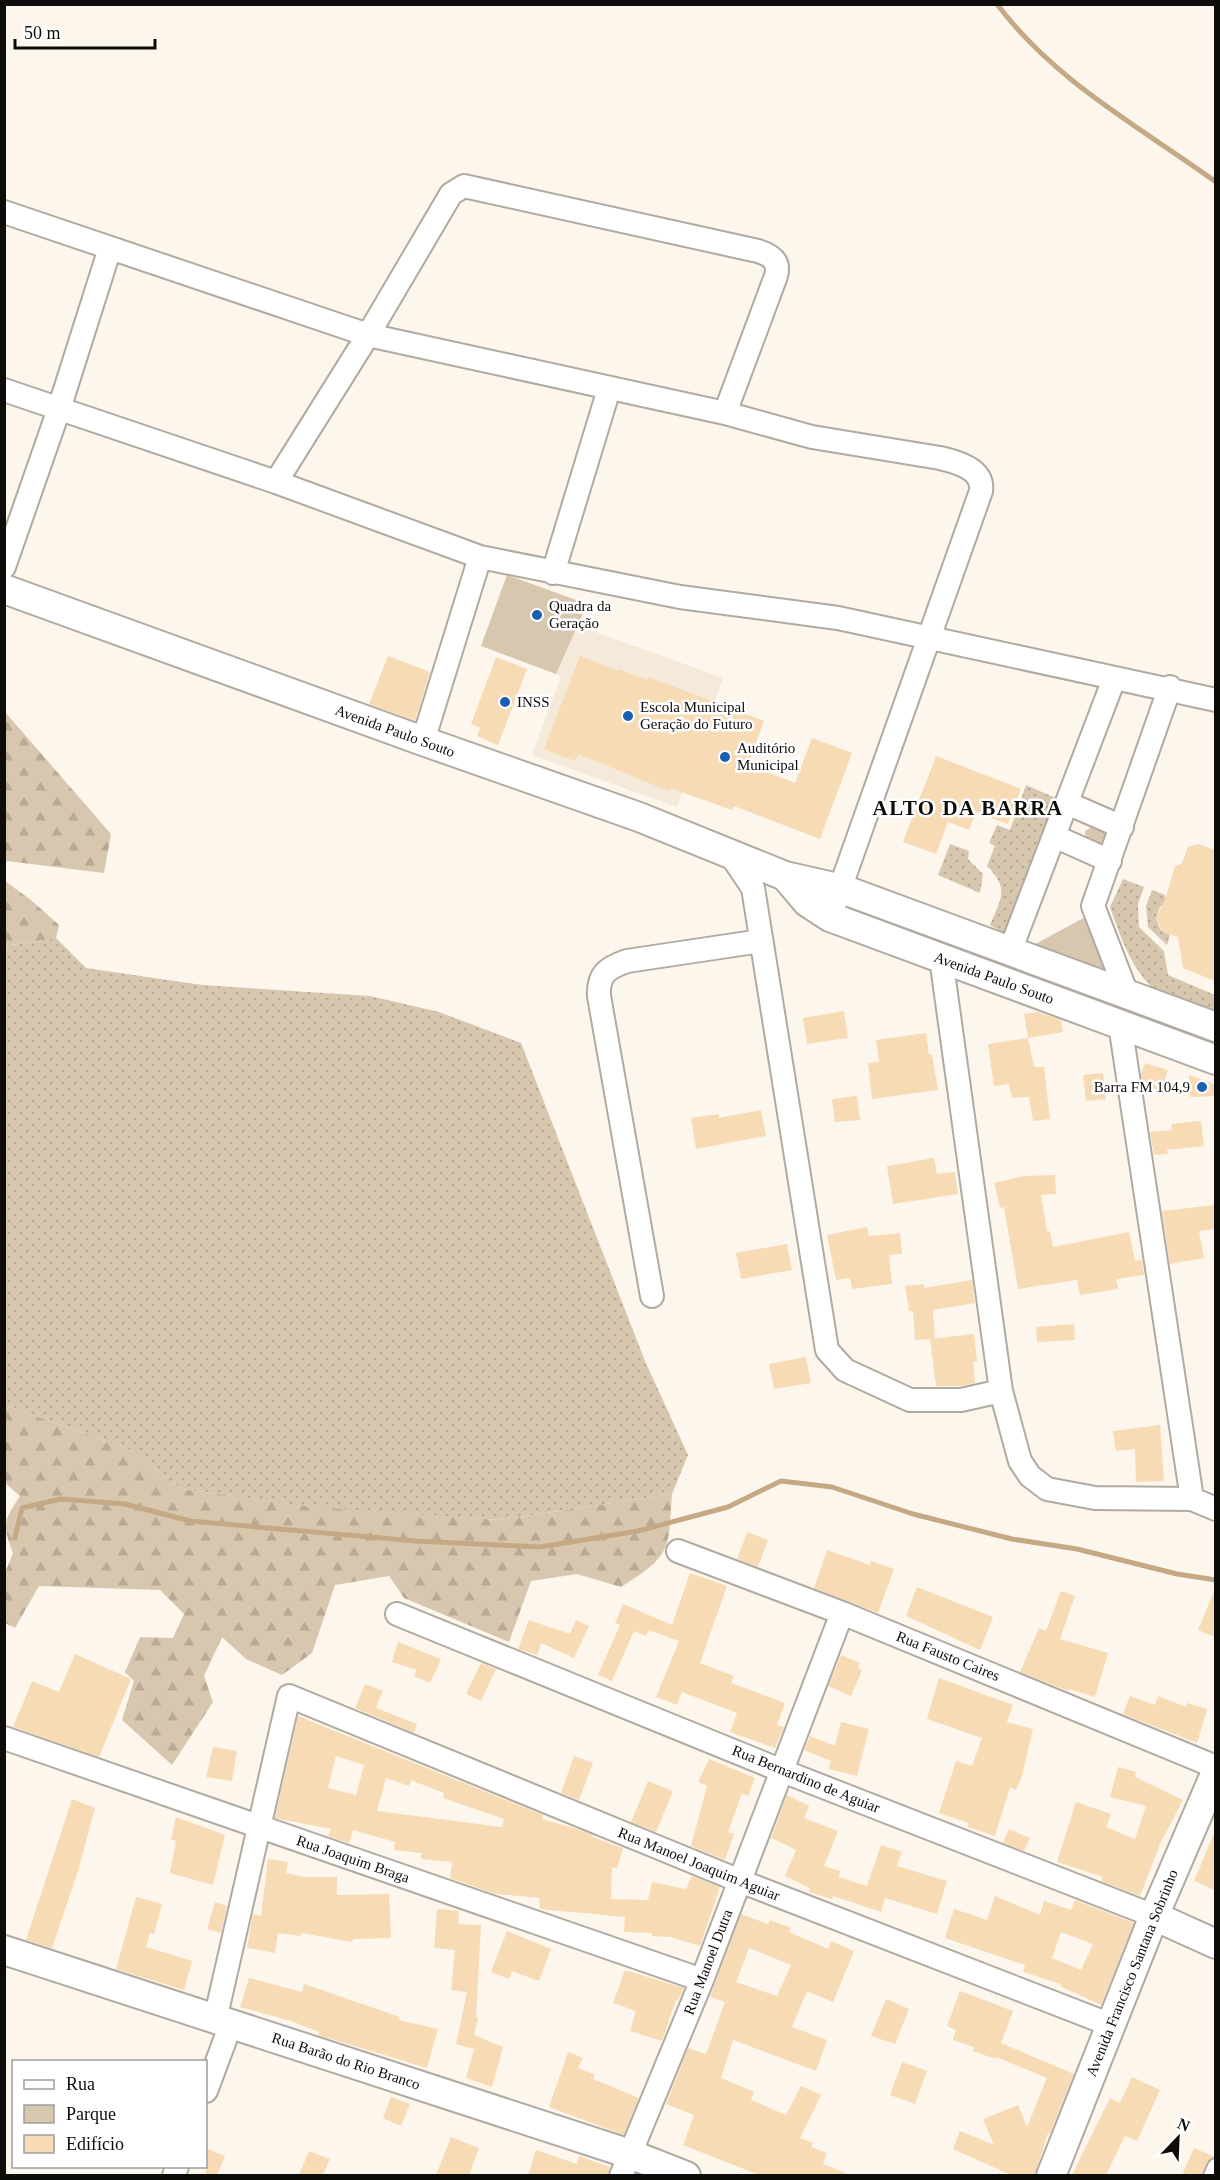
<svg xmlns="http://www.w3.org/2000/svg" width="1220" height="2180" font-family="Georgia,serif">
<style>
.built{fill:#f5e9d9}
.grass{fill:url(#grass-dots)}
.forest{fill:url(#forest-firs)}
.park{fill:#d8c7af}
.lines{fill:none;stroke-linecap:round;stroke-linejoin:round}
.stream{stroke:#c5a984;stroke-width:5}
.building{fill:#f7dbb4;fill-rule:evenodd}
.pedestrian-casing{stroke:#b0aaa1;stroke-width:20}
.minor-casing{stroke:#b0aaa1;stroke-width:26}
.tertiary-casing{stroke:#b0aaa1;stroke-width:32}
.pedestrian{stroke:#fff;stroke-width:16}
.minor{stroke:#fff;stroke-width:22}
.tertiary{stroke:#fff;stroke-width:28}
.poi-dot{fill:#1a60b0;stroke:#fff;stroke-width:2}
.labels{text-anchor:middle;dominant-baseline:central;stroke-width:5;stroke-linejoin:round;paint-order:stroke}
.poi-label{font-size:15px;fill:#0e0c09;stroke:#fff;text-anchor:start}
.street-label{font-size:15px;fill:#0e0c09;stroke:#fff}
.district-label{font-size:21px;font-weight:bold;letter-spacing:1.5px;fill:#0e0c09;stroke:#fff}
</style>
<defs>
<pattern id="grass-dots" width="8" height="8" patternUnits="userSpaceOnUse" patternTransform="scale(1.5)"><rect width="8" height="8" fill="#d8c7af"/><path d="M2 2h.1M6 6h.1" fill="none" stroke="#b8aa95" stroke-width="1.8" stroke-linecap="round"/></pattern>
<pattern id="forest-firs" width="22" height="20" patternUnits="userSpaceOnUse" patternTransform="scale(1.5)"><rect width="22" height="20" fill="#d8c7af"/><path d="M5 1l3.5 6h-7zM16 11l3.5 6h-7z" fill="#b8aa95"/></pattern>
</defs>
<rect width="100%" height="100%" fill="#fdf6ed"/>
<path class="built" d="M507 575 587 604 579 626 723 678 677 807 532 755 561 676 481 646Z"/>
<path class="grass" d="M1026 785 1058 799 1008 935 990 925C1001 898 1010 889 987 866L995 846 989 843 997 825 1010 830Z
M950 844 969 851 968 859 983 874 980 893 938 875Z
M1123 879 1144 887 1138 904 1139 927 1164 951 1168 975 1215 995V1013C1200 1007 1166 999 1154 989 1131 969 1120 935 1110 907Z
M1152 890 1165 895 1167 903 1160 907 1156 918 1160 929 1170 935 1167 945 1148 927 1146 906Z
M56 938 86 968 202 985 370 996 439 1012 521 1043 645 1361 688 1455 672 1494 499 1520 317 1508 182 1489 128 1449 5 1405V946Z"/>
<path class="forest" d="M5 712 111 834 104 873 7 861 5 864Z
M5 881 31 900 59 925 56 938 5 946Z
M5 1405 128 1449 182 1489 311 1507 499 1520 672 1494C668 1551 672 1555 621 1587L577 1574 531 1581 509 1642 404 1598 389 1576 335 1585 312 1653 282 1675 246 1659 222 1637 204 1676 213 1702 172 1765 122 1720 134 1681 125 1672 140 1637 173 1638 184 1614 160 1590 39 1586 15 1628 5 1623V1573L13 1553C2 1524 3 1522 20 1496L5 1483Z"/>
<path class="park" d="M507 575 587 604 556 674 481 646Z
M1093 826 1112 833 1109 848 1086 840 1085 831Z
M1089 915 1116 981 1028 948Z"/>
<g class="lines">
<path class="stream" d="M997 4C1054 81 1140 127 1216 182
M15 1538 22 1508 61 1499 125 1504 190 1521 416 1541 540 1547 638 1531 728 1507 781 1481 832 1487 913 1514 1012 1539 1077 1549 1177 1574 1216 1580"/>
</g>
<path class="building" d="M388 656 430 672 415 721 369 704Z
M580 656 618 671 619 669 647 680 648 677 764 721 748 765 795 783 812 738 852 753 820 839 734 806 732 810 670 788 669 791 578 754 575 761 544 749Z
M496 657 527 669 498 745 477 736 480 728 471 724Z
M936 756 1021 789 1008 824 976 812 969 830 948 822 936 854 903 842Z
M1198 844 1215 850V981L1183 968 1178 937 1163 932 1156 918 1165 900 1175 866 1182 863 1188 847Z
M844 1011 848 1038 807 1044 803 1018Z
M1038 1012 1061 1020 1063 1032 1028 1038 1024 1014Z
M926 1033 929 1055 932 1054 938 1090 872 1099 868 1063 879 1062 876 1040Z
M1028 1038 1034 1067H1044L1050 1119 1033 1121 1029 1097 1012 1098 1009 1084 994 1086 988 1044Z
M1145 1063 1168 1070 1161 1091 1143 1085 1141 1074Z
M1103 1073 1106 1099 1086 1101 1083 1075Z
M1189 1075 1214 1084 1215 1096 1190 1097Z
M857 1096 860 1120 835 1122 832 1099Z
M761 1110 766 1136 696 1149 691 1118 719 1114V1118Z
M1201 1121 1204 1146 1167 1150 1168 1154 1154 1155 1150 1132 1172 1130 1171 1124Z
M934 1158 937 1174 955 1172 958 1194 893 1204 887 1166Z
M1055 1175 1056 1194 1041 1195 1047 1232 1050 1231 1053 1247 1129 1232 1135 1261 1142 1260 1144 1275 1116 1279 1118 1289 1080 1295 1077 1280 1018 1289 1004 1207 1000 1208 994 1183 1024 1176Z
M1215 1205V1229L1199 1231 1204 1258 1170 1264 1162 1211Z
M867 1227 869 1236 900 1233 902 1254 889 1255 892 1284 852 1289 850 1278 836 1280 827 1235Z
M787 1244 792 1270 741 1279 736 1253Z
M972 1280 975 1303 933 1310 935 1339 915 1340 913 1311H909L905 1286 924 1284V1288Z
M1074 1324 1075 1340 1037 1342 1036 1327Z
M974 1334 977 1361 973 1362 975 1383 960 1386H936L930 1339Z
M806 1357 811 1383 774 1389 769 1364Z
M1160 1425 1164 1481 1136 1482 1135 1449 1116 1451 1113 1431Z
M747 1532 768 1540 758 1567 737 1559Z
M827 1550 870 1565 871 1561 894 1569 878 1613 814 1588Z
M690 1573 727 1586 700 1663 734 1676 731 1683 785 1703 777 1725 784 1727 775 1748 730 1732 737 1713 682 1692 677 1705 656 1697 679 1641 649 1630 646 1636 634 1631 612 1681 598 1675 620 1625 615 1623 623 1604 672 1625Z
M917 1587 993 1617 980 1650 906 1616Z
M1215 1589V1637L1198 1630Z
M1061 1591 1075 1596 1060 1639 1108 1653 1095 1697 1069 1689 1068 1691 1020 1672 1039 1628 1046 1631Z
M529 1620 570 1634 576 1620 589 1626 574 1658 541 1643 537 1655 518 1649Z
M398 1642 441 1659 430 1683 414 1676 417 1670 392 1662Z
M75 1654 131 1679 99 1757 13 1727 32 1681 59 1692Z
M841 1655 860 1663 858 1668 862 1670 851 1696 828 1686Z
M481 1663 496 1669 481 1701 466 1694Z
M939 1678 1013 1705 1007 1722 1033 1729 1022 1776 1016 1790 1010 1787 995 1836 968 1827 969 1823 939 1813 956 1761 972 1766 982 1738 927 1719Z
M365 1684 383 1691 376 1708 417 1724 414 1733 355 1708Z
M1130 1696 1155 1705 1158 1696 1186 1707 1187 1703 1207 1709 1197 1743 1123 1714Z
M298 1716 543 1815 542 1819 577 1829 593 1835 592 1837 623 1848 617 1868 612 1867 611 1899 648 1900 652 1882 686 1889 692 1876 720 1887 700 1946 670 1937 652 1936V1933L624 1932 625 1917 540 1909 539 1898 496 1894 450 1878 452 1862 421 1859V1853L394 1850 395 1842 353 1830 349 1843 328 1836 331 1829 275 1818ZM336 1756 364 1765 356 1795 328 1788ZM386 1778 409 1786 411 1780 444 1793 443 1798 504 1819 502 1827 377 1811Z
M841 1722 869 1729 857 1776 829 1769 831 1761 804 1750 810 1736 835 1746Z
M213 1747 237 1751 232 1781 206 1777Z
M574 1756 593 1763 579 1800 561 1793Z
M709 1759 755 1778 748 1796 742 1793 728 1832 734 1834 725 1860 691 1846 707 1786 698 1782Z
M1118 1767 1136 1772 1135 1777 1183 1800 1160 1844 1140 1896 1101 1881 1103 1877 1057 1862 1076 1802 1111 1814 1106 1827 1135 1839 1146 1806 1110 1797Z
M648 1781 673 1791 656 1832 631 1822Z
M787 1795 809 1806 804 1818 838 1831 824 1866 840 1871 839 1877 867 1886 881 1845 902 1852 897 1866 947 1881 937 1914 885 1898 881 1912 833 1896 832 1899 809 1892 810 1888 785 1876 796 1850 771 1838Z
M72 1799 95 1808 78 1871 52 1948 26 1940Z
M176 1817 225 1835 213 1885 170 1873 176 1841 171 1839Z
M1009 1829 1030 1838 1024 1851 1003 1843Z
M1215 1831V1890L1194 1881Z
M268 1859 288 1862 286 1873 304 1877H337V1895L389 1894 391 1938 353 1939 352 1942 301 1933V1936L278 1933 275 1953 247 1948 253 1914 261 1916Z
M995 1896 1040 1915 1044 1901 1071 1910 1075 1900 1134 1923 1101 2005 1060 1986 1061 1984 1023 1972 1025 1965 945 1938 954 1909 987 1920ZM1061 1932 1093 1944 1081 1970 1052 1958Z
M136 1897 162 1904 154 1934 150 1933 146 1947 192 1961 184 1990 116 1969Z
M215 1902 227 1906 221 1933 207 1929Z
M437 1909 459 1911 458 1924 481 1925 476 2017 478 2018 474 2035 503 2047 492 2087 466 2078 474 2049 456 2044 467 1992 451 1990 455 1950 434 1948Z
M741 1914 768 1924 770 1920 791 1928 789 1932 828 1949 831 1941 854 1951 833 2002 807 1991 792 2027 827 2040 816 2071 733 2040 721 2078 754 2092 751 2100 786 2115 801 2086 821 2095 800 2138 813 2143 811 2147 827 2153 823 2164 850 2175H759L683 2145 694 2115 666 2104 688 2048 706 2054 725 2002 710 1997ZM749 1948 791 1965 777 1996 736 1982Z
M507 1931 551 1949 539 1981 512 1971 509 1979 491 1972Z
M625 1970 684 1988 678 2001 676 2000 662 2041 630 2031 636 2011 613 2003Z
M249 1978 302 1992 304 1984 400 2017 399 2020 438 2029 427 2068 318 2035 319 2032 291 2021 240 2007Z
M960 1991 1013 2011 1001 2043 1074 2074 1050 2134 1048 2133 1035 2175H1011L953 2149 960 2131 994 2145 983 2119 1018 2105 1027 2127 1047 2078 996 2057 995 2059 973 2051 974 2047 953 2040 956 2030 947 2026Z
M886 1999 909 2009 895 2044 871 2036Z
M568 2052 583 2058 578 2068 595 2075 593 2079 639 2098 624 2135 549 2107Z
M902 2062 927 2071 915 2104 890 2095Z
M1132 2077 1160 2090 1137 2141 1125 2136 1106 2175H1072L1110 2098 1120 2103Z
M391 2097 410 2104 401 2126 383 2118Z
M451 2137 479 2148 469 2175H436Z
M206 2148 225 2156 217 2175H206Z
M1194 2148 1215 2157 1207 2162 1202 2175H1182Z
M536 2150 577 2164 579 2156 610 2167 608 2175H528Z
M309 2151 330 2159 323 2175H299Z"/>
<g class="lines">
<g class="pedestrian-casing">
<path id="pedestrian" d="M1212 2176 1216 2167"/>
</g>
<g class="minor-casing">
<path id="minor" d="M4 212 368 335 725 413 812 437 940 458C957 462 984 469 981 491L830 917
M4 390 276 482 480 557 680 597 838 618 1216 700
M276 482 368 335 451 194 464 186 758 251C771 255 780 261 776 276L725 413
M4 567 59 409 110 248
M553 573 609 389
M423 741 480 557
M1067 803 1122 827
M1054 836 1110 861
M730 854 753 888 827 1350 845 1370 910 1400H961L1001 1391
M1010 951 1114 679
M941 958 1001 1391 1020 1461 1030 1476 1047 1489 1095 1498 1192 1499 1216 1509
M1127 994 1093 906 1170 687
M1120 1024 1192 1499
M652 1296 599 996C598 974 607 968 627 961L761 941
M678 1551 842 1613 1216 1767
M397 1614 780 1770 1154 1916
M4 1738 702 1980
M215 2020 289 1696 740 1881 1111 2025
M206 2091 231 2024
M174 2176 177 2166
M621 2176 702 1980 842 1613"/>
</g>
<g class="tertiary-casing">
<path id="tertiary" d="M4 589 423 741 639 817 785 876 842 889 1216 1027
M785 876 807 902 830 917 1216 1060
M1154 1916 1216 1944
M4 1950 630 2154 686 2176
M1051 2176 1154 1916 1216 1772"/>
</g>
<use href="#pedestrian" class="pedestrian"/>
<use href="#minor" class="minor"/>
<use href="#tertiary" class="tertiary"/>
</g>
<g class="poi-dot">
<circle cx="537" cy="615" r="6"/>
<circle cx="505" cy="702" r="6"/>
<circle cx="628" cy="716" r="6"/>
<circle cx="725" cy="757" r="6"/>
<circle cx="1202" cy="1087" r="6"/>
</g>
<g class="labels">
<g class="poi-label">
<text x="549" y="606">Quadra da<tspan x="549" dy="17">Geração</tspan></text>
<text x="517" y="702">INSS</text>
<text x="640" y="707">Escola Municipal<tspan x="640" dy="17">Geração do Futuro</tspan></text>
<text x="737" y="748">Auditório<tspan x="737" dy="17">Municipal</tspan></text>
<text x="1190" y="1087" text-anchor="end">Barra FM 104,9</text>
</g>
<g class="street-label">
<text transform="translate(395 731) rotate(20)">Avenida Paulo Souto</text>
<text transform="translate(994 978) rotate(20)">Avenida Paulo Souto</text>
<text transform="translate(948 1656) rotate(22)">Rua Fausto Caires</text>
<text transform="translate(806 1779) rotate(22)">Rua Bernardino de Aguiar</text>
<text transform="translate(353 1859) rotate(19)">Rua Joaquim Braga</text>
<text transform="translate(699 1864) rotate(22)">Rua Manoel Joaquim Aguiar</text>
<text transform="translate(708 1962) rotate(-69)">Rua Manoel Dutra</text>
<text transform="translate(1132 1973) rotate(-68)">Avenida Francisco Santana Sobrinho</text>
<text transform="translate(346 2061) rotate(18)">Rua Barão do Rio Branco</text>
</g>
<g class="district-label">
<text x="968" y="808">ALTO DA BARRA</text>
</g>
</g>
<rect width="1220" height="2180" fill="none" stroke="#0e0c09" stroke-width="12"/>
<rect x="12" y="2060" width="195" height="108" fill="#ffffff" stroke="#9f9e9d" stroke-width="1.5"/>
<rect x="24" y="2080" width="30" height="9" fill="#ffffff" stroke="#9f9e9d" stroke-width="1.5"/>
<text x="66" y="2090" font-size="18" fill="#0e0c09">Rua</text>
<rect x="24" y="2105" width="30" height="18" fill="#d8c7af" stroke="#9f9e9d" stroke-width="1.5"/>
<text x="66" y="2120" font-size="18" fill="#0e0c09">Parque</text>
<rect x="24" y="2135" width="30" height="18" fill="#f7dbb4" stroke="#9f9e9d" stroke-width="1.5"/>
<text x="66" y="2150" font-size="18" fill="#0e0c09">Edifício</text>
<g transform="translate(1178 2138) rotate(23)" stroke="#ffffff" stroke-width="4.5" paint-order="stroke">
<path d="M0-4.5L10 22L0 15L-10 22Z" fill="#0e0c09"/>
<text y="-9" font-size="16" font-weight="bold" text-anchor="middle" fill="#0e0c09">N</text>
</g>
<path d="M15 39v9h140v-9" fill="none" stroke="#0e0c09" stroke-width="3"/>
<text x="24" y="39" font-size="18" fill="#0e0c09" stroke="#ffffff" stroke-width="4.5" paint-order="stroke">50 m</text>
</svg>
